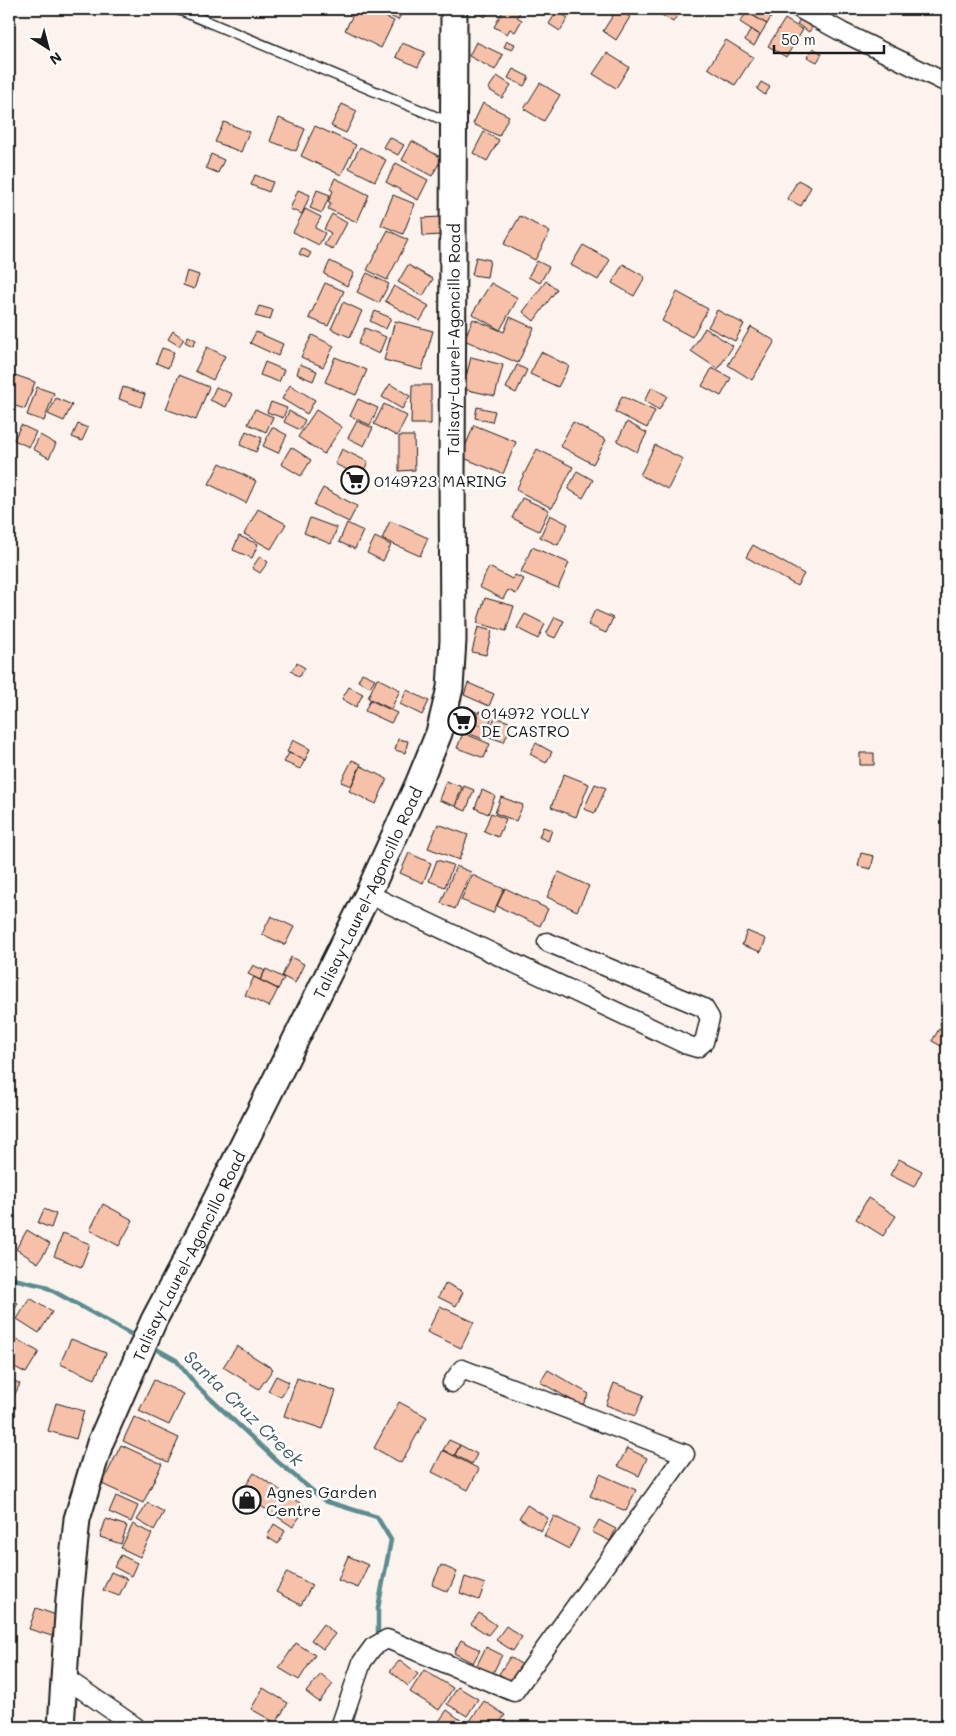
<svg xmlns="http://www.w3.org/2000/svg" width="956" height="1736" font-family="Mali,sans-serif">
<style>
.lines{fill:none;stroke-linecap:round;stroke-linejoin:round}
.stream{stroke:#5b8c90;stroke-width:4.5}
.building{fill:#f7c1a9;stroke:#1c1c1c}
.lane-casing{stroke:#1c1c1c;stroke-width:12}
.street-casing{stroke:#1c1c1c;stroke-width:21}
.secondary-casing{stroke:#1c1c1c;stroke-width:29}
.lane{stroke:#fff;stroke-width:9}
.street{stroke:#fff;stroke-width:18}
.secondary{stroke:#fff;stroke-width:25}
.labels{text-anchor:middle;dominant-baseline:central;stroke-width:5;stroke-linejoin:round;paint-order:stroke}
.street-label{font-size:16px;fill:#1c1c1c;stroke:#fff}
.poi-label{font-size:16px;fill:#1c1c1c;stroke:#fff;text-anchor:start}
.water-label{font-size:18px;font-style:italic;fill:#415d60;stroke:#fff}
</style>
<rect width="100%" height="100%" fill="#fdf3ee"/>
<filter id="ink" filterUnits="userSpaceOnUse"><feTurbulence type="fractalNoise" baseFrequency=".02" numOctaves="2"/><feDisplacementMap in="SourceGraphic" scale="10" xChannelSelector="R" yChannelSelector="G"/><feConvolveMatrix kernelMatrix="1 2 1 2 8 2 1 2 1" color-interpolation-filters="sRGB"/></filter>
<g filter="url(#ink)">
<g class="lines">
<path class="stream" d="M9 1278 44 1286 138 1338
M151 1346 176 1360 197 1386 278 1462 325 1501 377 1517 391 1540 378 1608V1634
M350 1727 356 1707"/>
</g>
<path class="building" d="M356 9H369L394 21 381 48 345 30Z
M376 9H404L398 20Z
M472 9H490L485 17Z
M504 9H517L521 11 517 17 522 20 515 32 510 29 507 34 494 27Z
M617 9 630 17 616 40 603 31Z
M652 9H681L673 22Z
M749 9H769L774 12 767 24 747 12Z
M557 11 568 18 560 31 549 24Z
M747 12 767 24 760 35 740 22Z
M803 15 815 23 809 32 797 24Z
M785 19 803 30 786 57 768 46Z
M751 29 760 35 754 46 745 40Z
M726 40 753 57 735 85 708 68Z
M507 41 515 44 512 50 504 47Z
M476 42 503 55 495 70 469 56Z
M402 43 425 52 418 67 396 57Z
M813 48 822 54 817 62 807 57Z
M607 53 629 67 616 88 593 74Z
M513 69 529 77 524 86 508 78Z
M497 76 511 85 502 98 488 89Z
M761 82 770 87 765 95 757 89Z
M540 83 560 95 544 121 524 109Z
M483 103 509 116 499 136 473 124Z
M342 104 357 111 346 133 331 126Z
M279 118 305 129 296 151 270 141Z
M224 122 249 132 241 152 215 142Z
M315 126 356 145 341 175 301 156Z
M484 132 499 140 487 161 473 153Z
M389 137 404 145 398 155 383 147Z
M412 141 442 158 432 176 402 160Z
M360 147 386 160 375 181 349 168Z
M211 154 224 160 218 173 206 168Z
M396 163 428 180 418 200 386 182Z
M255 175 273 182 269 192 251 185Z
M335 178 369 195 357 222 328 209 331 203 328 202 333 191 330 189Z
M798 180 811 187 801 206 787 199Z
M298 190 310 195 302 214 290 209Z
M317 190 330 195 322 213 310 208Z
M393 195 415 204 403 234 381 225Z
M305 209 321 217 315 228 325 233 319 245 293 232Z
M332 214 347 223 333 249 324 245 331 233 324 229Z
M520 216 550 232 535 260 504 244Z
M441 217 442 235 423 236 422 218Z
M388 230 408 240 387 280 367 270Z
M583 245 610 260 598 280 571 265Z
M302 248 311 253 308 258 299 254Z
M476 257 490 260 487 277 472 275Z
M330 261 354 273 347 286 324 274Z
M537 261 549 267 540 283 528 277Z
M623 264 645 277 634 296 612 283Z
M408 265 433 279 423 296 398 282Z
M187 271 199 275 194 289 183 285Z
M367 273 389 284 379 303 357 292Z
M546 281 557 289 534 321 523 312Z
M325 283 344 291 328 326 309 318Z
M491 283 518 298 500 330 472 314Z
M394 286 429 306 420 321 385 301Z
M677 292 708 309 692 337 662 321Z
M343 302 362 311 350 337 331 329Z
M259 306 273 310 270 320 255 316Z
M717 310 744 324 735 341 708 327Z
M375 311 391 318 386 329 370 321Z
M510 317 534 328 518 363 464 340 473 319 504 332Z
M395 321 433 331 422 370 384 360Z
M751 327 775 341 752 380 728 365Z
M365 328 386 337 379 354 358 344Z
M705 328 733 346 718 369 691 351Z
M173 331 184 339 179 346 168 339Z
M256 332 283 344 278 356 250 343Z
M312 335 334 346 323 367 301 357Z
M188 336 196 340 193 346 185 342Z
M207 347 225 356 213 380 195 371Z
M162 348 174 352 168 368 156 363Z
M541 352 569 366 558 387 530 374Z
M335 357 367 370 356 395 325 382Z
M471 357 503 365 495 396 463 389Z
M265 362 284 370 279 382 260 375Z
M300 364 317 371 313 381 297 374Z
M517 365 527 370 516 393 506 388Z
M712 368 731 378 721 396 702 386Z
M15 375 35 382 25 409 9 404V392Z
M179 375 209 387 196 420 166 409Z
M390 384 410 396 402 409 382 397Z
M290 385 315 400 307 414 282 399Z
M412 385H431V424H411Z
M37 387 54 393 44 421 27 415Z
M123 387 145 394 141 407 119 399Z
M216 387 232 394 226 407 210 400Z
M652 387 667 396 659 410 644 401Z
M622 396 655 411 647 428 615 412Z
M56 398 72 405 64 421 48 414Z
M358 399 378 408 370 425 350 416Z
M271 402 287 408 283 418 267 412Z
M384 404 407 416 397 436 374 424Z
M477 407 495 411 492 422 475 418Z
M255 409 273 417 266 432 248 424Z
M316 410 342 427 324 454 298 437Z
M289 411 305 420 300 430 284 422Z
M357 421 373 428 364 446 348 438Z
M573 422 606 440 593 464 560 446Z
M627 422 647 433 637 452 617 441Z
M78 424 88 428 82 441 72 437Z
M21 425 36 432 29 447 14 440Z
M474 425 516 442 503 474 461 457Z
M272 427 287 435 278 453 263 446Z
M246 431 262 438 256 452 240 445Z
M40 435 56 444 49 458 33 449Z
M399 436H414L415 470 399 471Z
M655 445 683 459 668 489 640 475Z
M291 447 311 460 301 476 281 464Z
M342 449 368 462 361 476 335 464Z
M537 449 573 467 552 508 516 490Z
M220 463 256 481 246 503 209 484Z
M577 471 593 480 583 498 568 489Z
M323 488 357 506 349 522 314 505Z
M522 498 549 510 539 531 512 518Z
M258 509 286 524 271 549 244 534Z
M550 515 568 524 558 545 540 537Z
M310 518 337 528 331 544 304 533Z
M390 521 428 538 420 556 382 539Z
M347 523 363 531 355 549 339 542Z
M239 536 258 544 252 558 233 550Z
M375 537 391 545 383 561 367 553Z
M753 545 804 574 797 586 746 557Z
M532 547 569 563 558 588 521 572Z
M260 556 268 562 260 573 252 568Z
M489 567 512 579 515 575 524 579 516 594 508 590 503 599 479 587Z
M485 598 514 606 506 631 477 623Z
M595 610 613 618 606 633 588 625Z
M525 614 545 624 538 639 517 628Z
M555 617 564 621 555 638 546 634Z
M478 627 492 631 486 655 472 652Z
M297 663 305 668 299 677 291 671Z
M362 673 375 679 370 687 358 681Z
M377 678 400 690 391 709 368 698Z
M468 683 494 694 489 706 464 695Z
M349 687 363 694 356 707 342 699Z
M407 690 429 701 422 715 400 704Z
M370 700 397 713 391 723 365 711Z
M469 709 477 712 471 726 463 723Z
M479 711 492 716 488 728 475 723Z
M458 716 464 718 461 725 455 723Z
M495 717 512 723 504 742 487 736Z
M475 723 488 728 483 739 470 734Z
M463 733 490 744 484 758 457 748Z
M398 739 408 741 405 753 395 750Z
M293 740 310 749 305 760 287 752Z
M536 743 552 752 546 763 530 754Z
M289 753 305 760 300 769 284 762Z
M860 753H874V765H860Z
M352 760 361 764 351 786 341 782Z
M361 766 387 779 376 804 349 791Z
M564 774 589 784 576 817 551 807Z
M446 781 462 787 455 806 439 800Z
M595 784 606 788 595 813 584 809Z
M464 786 474 790 466 811 456 807Z
M482 790 495 796 488 814 475 808Z
M501 797 523 805 516 821 495 813Z
M491 813 506 819 498 837 484 831Z
M438 824 468 835 459 860 428 848Z
M543 827 552 830 548 841 539 837Z
M409 853 431 863 423 883 400 873Z
M861 853 874 856 871 869 858 866Z
M437 860 453 865 445 887 429 881Z
M456 866 471 872 455 909 441 903Z
M559 872 589 886 577 911 547 897Z
M472 875 504 889 493 913 461 900Z
M505 888 548 909 540 926 497 906Z
M271 916 294 927 285 945 262 934Z
M747 931 766 939 761 952 742 945Z
M291 957 304 964 295 983 282 976Z
M253 965 265 971 260 980 248 974Z
M266 969 284 978 278 989 260 980Z
M254 977 278 989 269 1007 245 995Z
M947 1012V1028L940 1024Z
M939 1029 947 1033V1049L932 1041Z
M899 1159 922 1171 914 1187 890 1175Z
M868 1198 896 1216 883 1236 856 1219Z
M103 1204 133 1220 119 1246 90 1230Z
M44 1209 56 1214 51 1228 38 1223Z
M27 1230 50 1244 38 1263 16 1249Z
M63 1233 90 1244 81 1267 54 1256Z
M446 1283 463 1292 456 1306 438 1297Z
M30 1298 52 1312 39 1333 17 1319Z
M9 1299 18 1303 11 1316 9 1315Z
M440 1306 474 1322 461 1348 427 1332Z
M9 1335 39 1352 26 1373 9 1364Z
M71 1339 106 1353 95 1379 60 1364Z
M237 1346 273 1369 259 1389 223 1367Z
M548 1370 589 1394 582 1406 540 1382Z
M276 1376 289 1382 281 1397 268 1391Z
M9 1378 20 1384 9 1406Z
M297 1378 336 1391 323 1429 284 1416Z
M154 1380 184 1394 169 1425 139 1411Z
M614 1383 644 1395 635 1416 606 1405Z
M399 1402 427 1417 401 1463 374 1448Z
M56 1403 84 1411 76 1439 48 1431Z
M134 1417 179 1438 168 1462 123 1441Z
M449 1440 460 1445 454 1456 443 1450Z
M121 1445 162 1464 143 1503 102 1484Z
M460 1445 477 1454 472 1464 455 1455Z
M627 1448 647 1458 639 1476 618 1466Z
M443 1450 479 1469 468 1490 432 1472Z
M254 1473 306 1507 293 1527 241 1493Z
M600 1474 636 1490 626 1511 590 1496Z
M116 1496 138 1506 131 1522 109 1512Z
M148 1503 164 1512 154 1530 137 1520Z
M527 1505 548 1518 541 1531 519 1518Z
M554 1516 579 1529 569 1549 544 1536Z
M106 1519 127 1526 121 1544 100 1537Z
M599 1520 616 1529 610 1541 592 1532Z
M133 1524 152 1534 140 1557 121 1548Z
M274 1524 285 1531 278 1544 267 1537Z
M121 1555 137 1563 131 1576 114 1567Z
M348 1556 368 1565 358 1588 338 1580Z
M441 1565 457 1572 448 1592 432 1585Z
M111 1572 127 1579 119 1596 103 1590Z
M287 1572 312 1585 301 1605 276 1592Z
M465 1577 485 1584 479 1600 460 1593Z
M36 1608 59 1616 52 1636 29 1629Z
M479 1613 496 1625 488 1635 471 1624Z
M323 1624 335 1634 323 1649 311 1640Z
M506 1626 522 1637 513 1651 496 1640Z
M461 1640 480 1650 473 1663 454 1653Z
M296 1643 315 1655 299 1680 279 1668Z
M486 1647 502 1655 492 1675 476 1667Z
M510 1657 527 1668 517 1685 499 1674Z
M400 1660 418 1674 408 1686 390 1671Z
M424 1670 453 1688 439 1710 410 1692Z
M321 1674 333 1684 319 1702 306 1692Z
M458 1687 478 1699 467 1716 447 1704Z
M263 1688 288 1703 276 1723 251 1709Z
M484 1701 505 1715 496 1727H479L470 1721Z
M447 1710 470 1727H435Z
M534 1722 541 1727H531Z"/>
<g class="lines">
<g class="lane-casing">
<path id="lane" d="M177 9 451 123"/>
</g>
<g class="street-casing">
<path id="street" d="M800 9 842 32 947 83
M368 894 687 1045 697 1048 704 1042 710 1018 704 1008 547 942
M64 1677 136 1727
M340 1727 362 1662 373 1647 387 1639 514 1692 685 1454 462 1369 452 1383"/>
</g>
<g class="secondary-casing">
<g id="secondary">
<path id="s1" d="M61 1727 69 1599 77 1519 100 1443 154 1320 188 1256 368 894 419 782 439 733 450 688 453 640 452 473 454 9"/>
</g>
</g>
<use href="#lane" class="lane"/>
<use href="#street" class="street"/>
<use href="#secondary" class="secondary"/>
</g>
</g>
<defs>
<g id="supermarket-ring" transform="scale(1.4375)"><circle r="9.5" fill="#fff" stroke="#1c1c1c" stroke-width="1.5"/><path d="M-6-5.5h2.5l.6 2H6L4.5 2H-2.5L-4.4-4H-6ZM-1.5 3.2a1.3 1.3 0 1 0 .1 0ZM3 3.2a1.3 1.3 0 1 0 .1 0Z" fill="#1c1c1c"/></g>
<g id="shop-ring" transform="scale(1.4375)"><circle r="9.5" fill="#fff" stroke="#1c1c1c" stroke-width="1.5"/><path d="M-5-2.5h2.3a2.7 3.5 0 0 1 5.4 0H5L5.5 6h-11ZM-1.5-2.5h3a1.5 2.3 0 0 0-3 0Z" fill="#1c1c1c"/></g>
</defs>
<g fill-rule="evenodd">
<use href="#supermarket-ring" x="355" y="480"/>
<use href="#supermarket-ring" x="462" y="721"/>
<use href="#shop-ring" x="247" y="1500"/>
</g>
<g class="labels">
<g class="street-label">
<text stroke="none"><textPath href="#s1" startOffset="1470">Talisay-Laurel-Agoncillo Road</textPath></text>
<text stroke="none"><textPath href="#s1" startOffset="900">Talisay-Laurel-Agoncillo Road</textPath></text>
<text stroke="none"><textPath href="#s1" startOffset="495">Talisay-Laurel-Agoncillo Road</textPath></text>
</g>
<g class="poi-label">
<text x="374" y="480">0149723 MARING</text>
<text x="481" y="712">014972 YOLLY<tspan x="481" dy="18">DE CASTRO</tspan></text>
<text x="266" y="1491">Agnes Garden<tspan x="266" dy="18">Centre</tspan></text>
</g>
<g class="water-label">
<text transform="translate(244 1408) rotate(44)">Santa Cruz Creek</text>
</g>
</g>
<rect width="956" height="1736" fill="none" stroke="#fff" stroke-width="30"/>
<rect x="15" y="15" width="926" height="1706" fill="none" stroke="#1c1c1c" stroke-width="2" filter="url(#ink)"/>
<g transform="translate(48 48) rotate(144)" stroke="#ffffff" stroke-width="4" paint-order="stroke">
<path d="M0-4L9 19L0 12L-9 19Z" fill="#1c1c1c"/>
<text y="-8" font-size="14" font-weight="bold" text-anchor="middle" fill="#1c1c1c">N</text>
</g>
<path d="M774 45v8h110v-8" fill="none" stroke="#1c1c1c" stroke-width="2.5"/>
<text x="781" y="45" font-size="15" fill="#1c1c1c" stroke="#ffffff" stroke-width="4" paint-order="stroke">50 m</text>
</svg>
